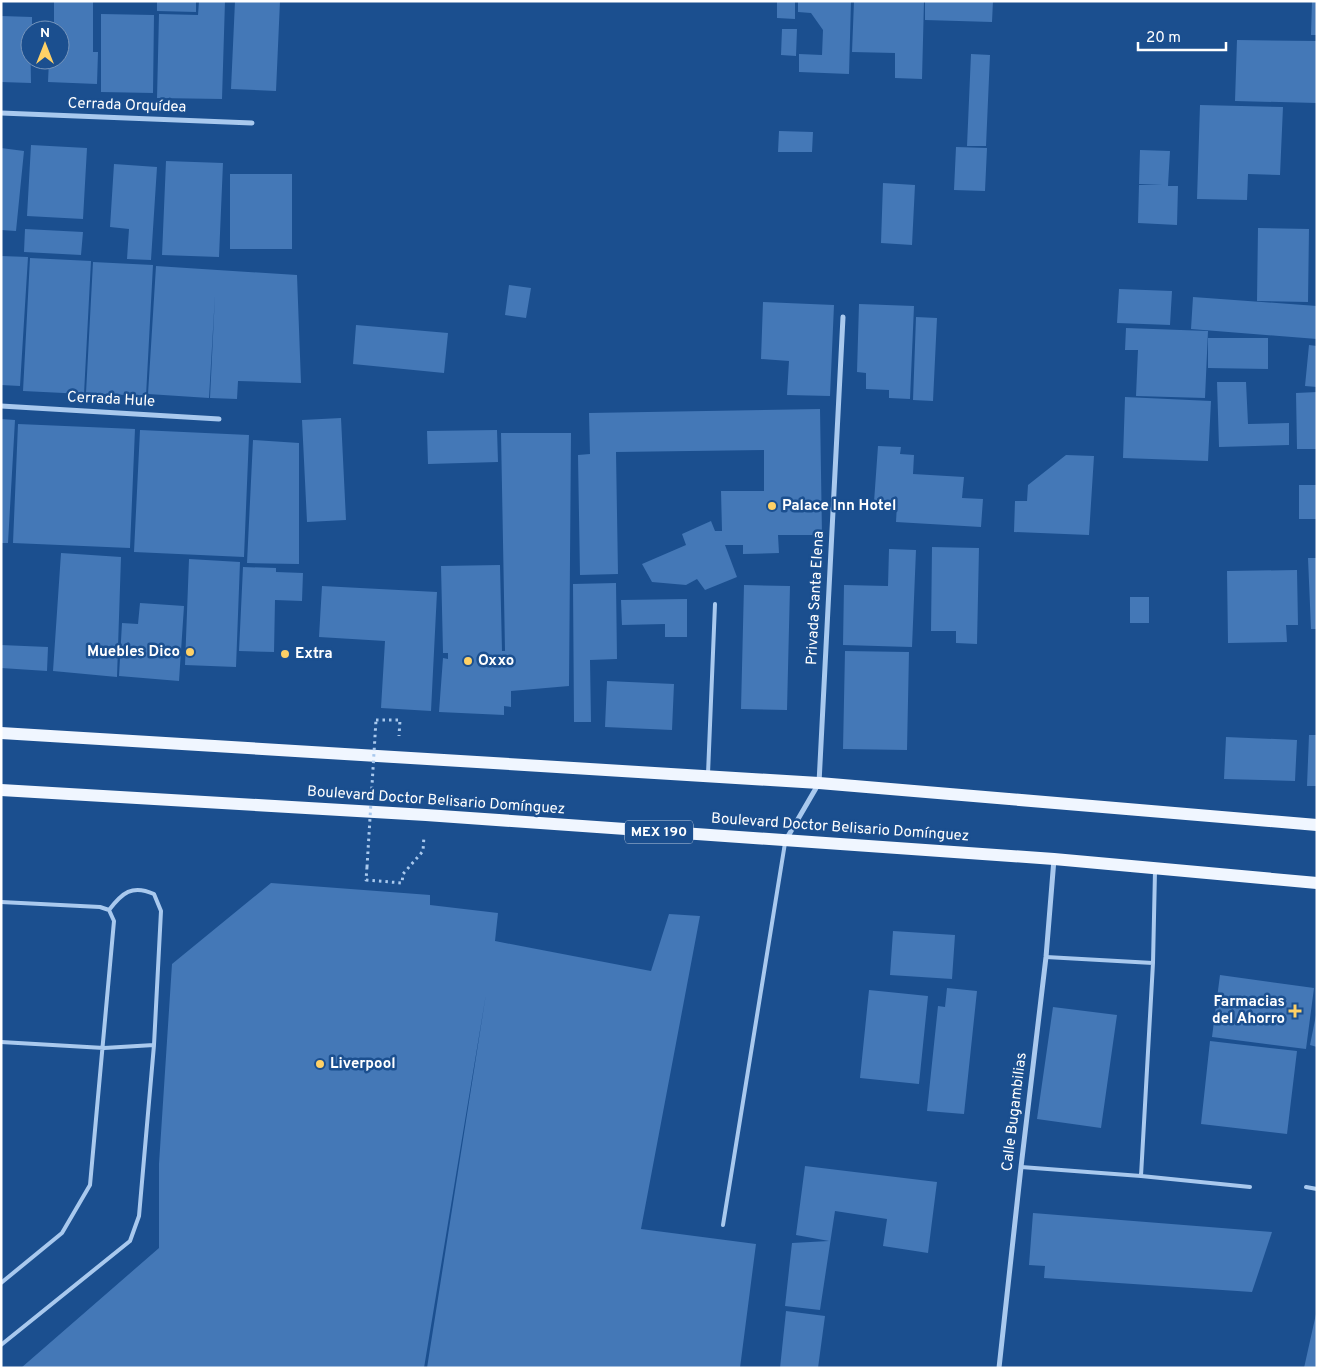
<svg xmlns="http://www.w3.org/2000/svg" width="1318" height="1369" font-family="Overpass,sans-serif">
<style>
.building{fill:#4478b7}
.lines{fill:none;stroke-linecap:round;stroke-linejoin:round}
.path{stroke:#a9c9ee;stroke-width:3;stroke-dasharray:2.5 4;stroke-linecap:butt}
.service{stroke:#a9c9ee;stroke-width:4}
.minor{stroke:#a9c9ee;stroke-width:5}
.primary{stroke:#f0f6ff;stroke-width:12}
.path-bridge{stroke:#a9c9ee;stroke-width:3;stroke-dasharray:2.5 4;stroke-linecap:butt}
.poi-dot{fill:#ffd166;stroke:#1b4f8f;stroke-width:2}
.labels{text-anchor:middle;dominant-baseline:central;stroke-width:5;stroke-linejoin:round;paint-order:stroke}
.shield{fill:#1b4f8f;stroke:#bbcadd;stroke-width:1}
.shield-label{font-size:14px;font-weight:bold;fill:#fff}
.street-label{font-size:15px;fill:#fff;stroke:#1b4f8f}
.poi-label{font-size:15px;font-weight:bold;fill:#fff;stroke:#1b4f8f;text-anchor:start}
</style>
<rect width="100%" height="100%" fill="#1b4f8f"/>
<path class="building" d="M54 1H93V52H98L97 84 48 82 49 60H60V30H54Z
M157 1H196V12L157 11Z
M199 1H225L222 99 157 98 159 14 198 15Z
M235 1H280L276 91 231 89Z
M777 1H795V19L777 18Z
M798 1H851L849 74 799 72V54L822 55 823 30 811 13 798 12Z
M854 1H924L922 79 895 78V53L852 52Z
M925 1H993L992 22 925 20Z
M1312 1H1317V35H1311Z
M101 14 154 15 153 93 101 92Z
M1 16 32 17V30H30L31 83 1 82Z
M782 29H797L796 56 781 55Z
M1237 40 1317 41V103L1235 101Z
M971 54 990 55 986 146H967Z
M1200 105 1283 107 1280 175 1248 174 1247 200 1197 199Z
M779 131 813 132 812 152H778Z
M31 145 87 148 83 219 27 216Z
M956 147 987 148 985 191 954 190Z
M1 148 24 151 16 231 1 230Z
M1140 150 1170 151 1168 186H1178L1177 225 1138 223 1139 185H1162L1139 184Z
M166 161 223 163 219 257 162 255Z
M114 164 157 167 151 260 127 259 129 229 110 227Z
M230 174H292V249H230Z
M883 183 915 185 912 245 881 243Z
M1258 228 1309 229 1308 302 1257 301Z
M25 229 83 232 81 255 24 252Z
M1 256 28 257 20 386 1 385Z
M30 258 91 261 84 394 23 391Z
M93 262 153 265 146 396 86 393Z
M156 266 297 275 301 383 238 381 237 399 210 398 215 295 209 398 148 394Z
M509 285 531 288 526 318 505 315Z
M1119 289 1172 291 1170 325 1117 323Z
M1193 297 1317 306V339L1191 329Z
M763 302 834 305 830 396 787 395 789 361 761 359Z
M859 304 914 306 910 399 889 398V390L866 389V373L857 372Z
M916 317 937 318 933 401 913 400Z
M356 325 448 333 444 373 353 364Z
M1126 328 1208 331 1205 398 1136 396 1138 350H1125Z
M1208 338H1268V369L1208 368Z
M1309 345 1317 346V387L1305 386Z
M1217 382H1246L1248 424 1289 423V445L1219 447Z
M1317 392V449H1297L1296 393Z
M1125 397 1211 401 1208 461 1123 458Z
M820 409 822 535H778L779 553 743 554V545H725L737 577 705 590 697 579 686 585 652 582 642 564 686 545 682 534 711 521 715 531H722L721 491H764V450L616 452 618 574 580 575 578 455 590 454 589 413Z
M341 418 346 520 307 522 302 420Z
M1 419 15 420 8 543H1Z
M18 424 135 429 130 548 13 543Z
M140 430 249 435 244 557 134 552Z
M497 430 498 462 428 464 427 431Z
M501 433H571L569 686 511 691V707L504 706V715L439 712 443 658 448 659V653H443L441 566 500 565 502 651H505Z
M253 440 299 443V564L247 563Z
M878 446 901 447 900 454 914 455 913 474 964 477 962 498 983 499 981 527 896 522 897 504 874 502Z
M1066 455 1094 456 1089 535 1014 532 1015 501H1027L1028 485Z
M1299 485H1317V519H1299Z
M932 547 979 548 977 644 956 643V631H931Z
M889 549 916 550 912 647 843 645 844 585 888 586Z
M61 553 121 557 117 677 53 671Z
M1308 558H1317V629H1311Z
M189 559 240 562 236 667 185 665Z
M243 567 276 568V572L303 573 302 601 275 600 274 652 239 651Z
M1297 570 1298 625H1286L1287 642 1228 643 1227 571Z
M616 583 617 659 590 660 591 722H574L573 584Z
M744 585 790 586 787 710 741 709Z
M322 586 437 592 431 711 381 708 385 641 319 637Z
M1130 597H1149V623H1130Z
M687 599V637H665V624L622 625 621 600Z
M140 603 184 606 179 681 119 676 122 623 138 624Z
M1 645 48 647 47 671 1 668Z
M845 651 909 652 907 750 843 749Z
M607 681 674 684 672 730 605 727Z
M1309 735H1317V786H1307Z
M1226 737 1297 740 1295 781 1224 779Z
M271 883 430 895V905L498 913 495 941 651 971 669 914 700 916 641 1229 756 1244 740 1368H427L486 994 424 1368H21L159 1248V1164L172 964Z
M893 931 955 935 952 979 890 975Z
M1220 975 1314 988 1306 1049 1212 1037Z
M947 988 977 991 964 1114 927 1111 938 1006 945 1007Z
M869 990 928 996 919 1084 860 1078Z
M1053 1007 1117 1015 1101 1128 1037 1119Z
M1316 1015H1317V1047L1310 1045Z
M1210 1041 1297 1051 1287 1134 1201 1124Z
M805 1166 937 1182 928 1253 883 1246 887 1219 835 1211 820 1310 785 1306 792 1243 829 1241 796 1235Z
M1033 1213 1272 1232 1252 1292 1044 1278 1045 1266 1029 1265Z
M786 1311 825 1316 818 1368H780Z
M1316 1314 1317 1368H1304Z"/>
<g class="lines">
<path class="path" d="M376 720H400L399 736
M367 867 366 880 402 883 403 874 423 851 424 836"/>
<path class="service" d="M708 774 715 604
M1 902 100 907 109 910
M1046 957 1153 963
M1 1042 104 1048 154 1045
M1021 1167 1141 1176 1250 1187
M1141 1176 1153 963 1155 871
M1306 1187 1317 1189
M723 1225 785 843
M1 1283 62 1233 90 1185 114 921 109 910
M1 1345 130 1241 139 1216 154 1045 161 911 154 894C132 884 122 893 109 910"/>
<path class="minor" d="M1 113 252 123
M1 406 219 419
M787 838 819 783 843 317
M999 1368 1021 1167 1046 957 1054 859"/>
<path class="primary" d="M1 733 819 783 1317 825
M1 790 426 815 1054 859 1317 883"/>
<path class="path-bridge" d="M367 867 376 720"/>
</g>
<g class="poi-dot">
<circle cx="772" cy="506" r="5"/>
<circle cx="190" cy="652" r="5"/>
<circle cx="285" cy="654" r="5"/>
<circle cx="468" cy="661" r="5"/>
<path d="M1292.5 1003.5h5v5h5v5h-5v5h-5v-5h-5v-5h5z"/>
<circle cx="320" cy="1064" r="5"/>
</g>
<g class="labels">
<rect class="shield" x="625" y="820.5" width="68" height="23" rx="4"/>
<g class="shield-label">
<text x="659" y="832">MEX 190</text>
</g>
<g class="street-label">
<text transform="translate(127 106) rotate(2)">Cerrada Orquídea</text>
<text transform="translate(111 400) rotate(3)">Cerrada Hule</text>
<text transform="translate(816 598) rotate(-87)">Privada Santa Elena</text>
<text transform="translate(436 801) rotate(4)">Boulevard Doctor Belisario Domínguez</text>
<text transform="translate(840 828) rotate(4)">Boulevard Doctor Belisario Domínguez</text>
<text transform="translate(1015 1112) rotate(-83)">Calle Bugambilias</text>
</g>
<g class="poi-label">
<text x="782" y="506">Palace Inn Hotel</text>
<text x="180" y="652" text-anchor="end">Muebles Dico</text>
<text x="295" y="654">Extra</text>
<text x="478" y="661">Oxxo</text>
<text x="1285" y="1002" text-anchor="end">Farmacias<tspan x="1285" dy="17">del Ahorro</tspan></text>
<text x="330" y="1064">Liverpool</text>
</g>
</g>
<rect width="1318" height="1369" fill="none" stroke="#ffffff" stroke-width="5"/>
<g transform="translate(45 45)"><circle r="24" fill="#1b4f8f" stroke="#7695bc"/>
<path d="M0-4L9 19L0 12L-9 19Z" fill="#ffd166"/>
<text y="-8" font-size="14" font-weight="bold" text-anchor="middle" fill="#ffffff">N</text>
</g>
<path d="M1138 42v8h88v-8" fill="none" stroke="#ffffff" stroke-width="2.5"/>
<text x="1146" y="42" font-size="15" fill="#ffffff" stroke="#1b4f8f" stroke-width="4" paint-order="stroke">20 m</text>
</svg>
